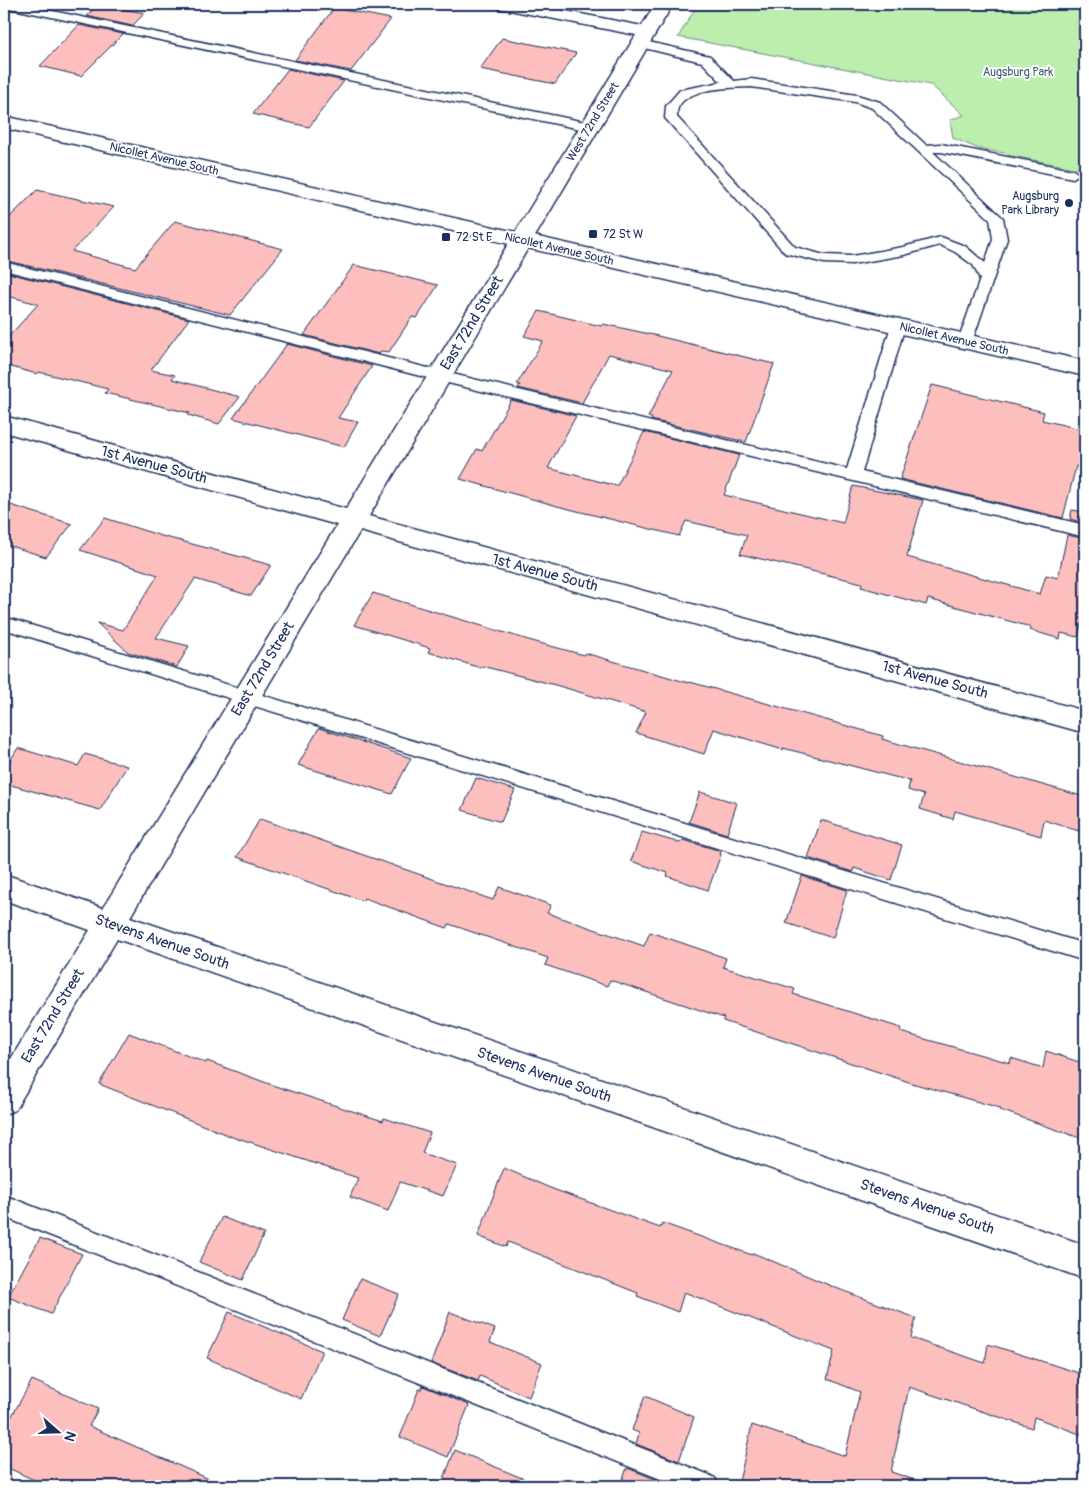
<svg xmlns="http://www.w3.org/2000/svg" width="1089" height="1490" font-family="Pangolin,sans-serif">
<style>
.green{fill:#bceeae;stroke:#6c8e86}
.building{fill:#fcbfbd;stroke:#1b2f5e}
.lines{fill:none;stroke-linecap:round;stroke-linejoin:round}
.service-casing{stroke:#1b2f5e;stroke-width:3}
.minor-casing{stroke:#1b2f5e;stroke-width:3}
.secondary-casing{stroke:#1b2f5e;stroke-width:3}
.service{fill:#fff;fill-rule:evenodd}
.minor{fill:#fff;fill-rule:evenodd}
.secondary{fill:#fff;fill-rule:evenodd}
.poi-dot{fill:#1b2f5e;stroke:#fff;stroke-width:2}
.labels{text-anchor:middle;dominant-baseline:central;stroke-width:4;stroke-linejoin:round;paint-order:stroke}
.far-park-label{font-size:12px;fill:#435f72;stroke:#fff}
.far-street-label{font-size:12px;fill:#1b2f5e;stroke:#fff}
.far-poi-label{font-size:12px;fill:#1b2f5e;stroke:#fff;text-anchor:start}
.street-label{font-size:15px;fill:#1b2f5e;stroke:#fff}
</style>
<rect width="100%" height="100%" fill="#fff"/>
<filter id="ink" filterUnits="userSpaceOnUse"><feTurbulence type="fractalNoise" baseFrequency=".02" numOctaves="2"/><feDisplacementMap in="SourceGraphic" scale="10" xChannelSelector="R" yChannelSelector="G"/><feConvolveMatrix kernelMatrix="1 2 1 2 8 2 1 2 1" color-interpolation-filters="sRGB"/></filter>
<g filter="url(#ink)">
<path class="green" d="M698 4H1085V170L1007 155 1005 153 979 149 953 138 950 120 964 115 931 85 678 37Z"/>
<path class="building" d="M98 5 145 13 132 26 87 16Z
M334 8 391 19 351 71 295 60Z
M79 25 123 34 81 76 40 66Z
M502 38 576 53 555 84 480 69Z
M288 69 344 81 309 127 253 114Z
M37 190 114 207 72 251 135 268 175 221 283 249 230 315 4 260V223Z
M354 265 438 285 417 318 412 317 389 352 381 351 379 354 304 335Z
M4 272 189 319 151 370 175 375 172 379 240 397 219 424 188 415 190 413 105 393 108 389 39 372 37 374 4 365V342L38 304 4 295Z
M539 311 601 326 603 324 645 333 774 364 746 442 651 420 652 418 648 417 673 370 609 354 582 403 518 388 520 385 517 384 543 341 524 336Z
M287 344 372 366 338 418 358 422 344 447 233 418Z
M932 385 1044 412 1042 420 1085 430V468L1076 466 1063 518 900 479Z
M511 400 576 416 548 468 617 486 644 432 739 455 724 495 843 523 853 486 923 500 907 557 1040 594 1046 575 1058 578 1067 535 1085 539V607L1078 637 1061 633 1060 639 1030 630 1031 627 928 599 926 605 861 587 862 583 740 554 747 535 686 521 679 536 561 507 460 479 477 449 482 451Z
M4 503 72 524 46 557 4 544Z
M1072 510 1085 512V523L1070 519Z
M105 518 158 535 271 565 251 596 195 579 156 638 189 646 177 667 128 652 97 623 123 630 158 575 80 550Z
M373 593 532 641 584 655 585 653 689 683 690 682 883 736 882 739 1085 797V833L1044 820 1041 836 955 811 953 819 920 809 924 795 908 790 910 781 783 748V750L714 729 704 754 636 733 646 712 559 686 482 666 481 668 428 652 430 648 354 625Z
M319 728 411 758 392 794 298 765Z
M18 748 78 766 85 754 127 766 100 810 4 783V770Z
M476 778 515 790 501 822 462 810Z
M700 792 737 803 727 834 689 822Z
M260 819 493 900 499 887 551 905 547 913 644 946 650 932 726 958 723 967 795 989 793 994 901 1028 900 1032 1010 1063 1011 1058 1043 1068 1046 1051 1085 1064V1109L1080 1138 1000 1110V1108L915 1084 723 1021 724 1018 610 980 607 986 545 965 548 958 449 924 447 928 364 898 363 901 237 857Z
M821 820 902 845 891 880 854 868 853 872 808 858Z
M642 832 680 843 683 840 721 851 720 854H721L708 890 667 876 668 873 631 861Z
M802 876 847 890 833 938 786 923Z
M129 1033 206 1063 207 1061 275 1086 383 1121 384 1118 430 1133 422 1153 457 1165 443 1196 400 1182 388 1211 350 1197 358 1178 241 1139 240 1140 99 1084Z
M504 1168 550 1188 660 1228 662 1223 752 1255 753 1253 836 1288 916 1318 911 1338 985 1363 988 1344 1085 1375V1436L1034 1417 1032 1428 909 1387 891 1472 918 1481 917 1486H738L752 1425 845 1456 860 1392 827 1379 834 1351 684 1292 678 1312 637 1296 638 1293 508 1242 506 1247 478 1236Z
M222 1217 264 1234 243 1280 199 1262Z
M40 1238 82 1254 51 1314 8 1297Z
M360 1279 399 1294 380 1336 342 1320Z
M229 1312 322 1351 301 1399 207 1358Z
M450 1312 495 1329 490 1342 542 1363 529 1397 480 1376 478 1381 431 1363Z
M32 1380 98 1409 89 1426 225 1486H47L4 1466V1430Z
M423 1386 469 1405 448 1457 400 1437 419 1389 421 1390Z
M645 1396 694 1417 679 1461 636 1444 639 1433 632 1430Z
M455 1450 541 1486H441Z
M627 1468 671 1485 670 1486H620Z"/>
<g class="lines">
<g class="service-casing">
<path id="service" d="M4 4H19L590 123 596 127 590 131 4 7Z
M640 40 710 56 734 81 751 79 857 95 880 102 926 145 941 144 1073 170 1079 174 1073 178 941 152H933L1003 218 1007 239 972 342 970 345H960L958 342 980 279 973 265 955 252 940 245 904 255 852 264 824 263 785 253 665 118 666 106 680 90 721 82 702 62 636 46 634 44 636 42ZM751 87 855 102 872 108 990 219 993 239 985 263 965 246 941 237 903 247 852 256 824 255 795 247 677 117C677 114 677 109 679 106 690 87 731 88 751 87Z
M4 262 440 371 847 469 891 326 893 323H903L905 326 862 472 1085 525V537L440 381 4 270Z
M4 617 1085 944V961L4 629Z
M4 1195 707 1474 715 1478 719 1486H678L4 1217Z"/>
</g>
<g class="minor-casing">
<path id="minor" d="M495 4H530L642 26 655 4H673L369 516 1085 711V733L360 531 130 917 1085 1245V1279L117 939 15 1110 4 1114V1070L90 930 4 900V874L103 908 337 525 4 432V416L346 509 636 35 504 9 498 8Z"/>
</g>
<g class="secondary-casing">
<path id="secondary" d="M4 116 1085 361V376L4 128Z"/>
</g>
<use href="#service" class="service"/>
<use href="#minor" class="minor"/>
<use href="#secondary" class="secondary"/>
</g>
</g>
<g class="poi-dot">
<circle cx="1069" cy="203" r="5"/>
<rect x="588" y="229" width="10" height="10" rx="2.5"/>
<rect x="441" y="232" width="10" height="10" rx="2.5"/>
</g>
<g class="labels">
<g class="far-park-label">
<text x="1018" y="72">Augsburg Park</text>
</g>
<g class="far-street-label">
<text transform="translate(593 122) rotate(-59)">West 72nd Street</text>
<text transform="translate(164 159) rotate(13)">Nicollet Avenue South</text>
<text transform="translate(559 249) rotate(13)">Nicollet Avenue South</text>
<text transform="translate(954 339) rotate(13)">Nicollet Avenue South</text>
</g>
<g class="far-poi-label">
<text x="1059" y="196" text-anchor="end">Augsburg<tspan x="1059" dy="14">Park Library</tspan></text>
<text x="603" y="234">72 St W</text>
<text x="456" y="237">72 St E</text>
</g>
<g class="street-label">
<text transform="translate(472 323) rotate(-59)">East 72nd Street</text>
<text transform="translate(154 465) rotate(15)">1st Avenue South</text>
<text transform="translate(545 573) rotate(15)">1st Avenue South</text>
<text transform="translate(263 669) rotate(-59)">East 72nd Street</text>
<text transform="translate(935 680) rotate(15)">1st Avenue South</text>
<text transform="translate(162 942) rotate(19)">Stevens Avenue South</text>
<text transform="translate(53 1016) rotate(-59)">East 72nd Street</text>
<text transform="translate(544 1075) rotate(19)">Stevens Avenue South</text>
<text transform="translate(927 1207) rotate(19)">Stevens Avenue South</text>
</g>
</g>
<rect width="1089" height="1490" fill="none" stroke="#fff" stroke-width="20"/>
<rect x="10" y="10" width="1069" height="1470" fill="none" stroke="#1b2f5e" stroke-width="2" filter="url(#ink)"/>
<g transform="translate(58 1432) rotate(110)" stroke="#ffffff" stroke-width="4" paint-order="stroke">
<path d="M0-4L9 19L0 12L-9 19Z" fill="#1b2f5e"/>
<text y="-8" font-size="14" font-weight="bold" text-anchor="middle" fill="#1b2f5e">N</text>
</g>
</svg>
